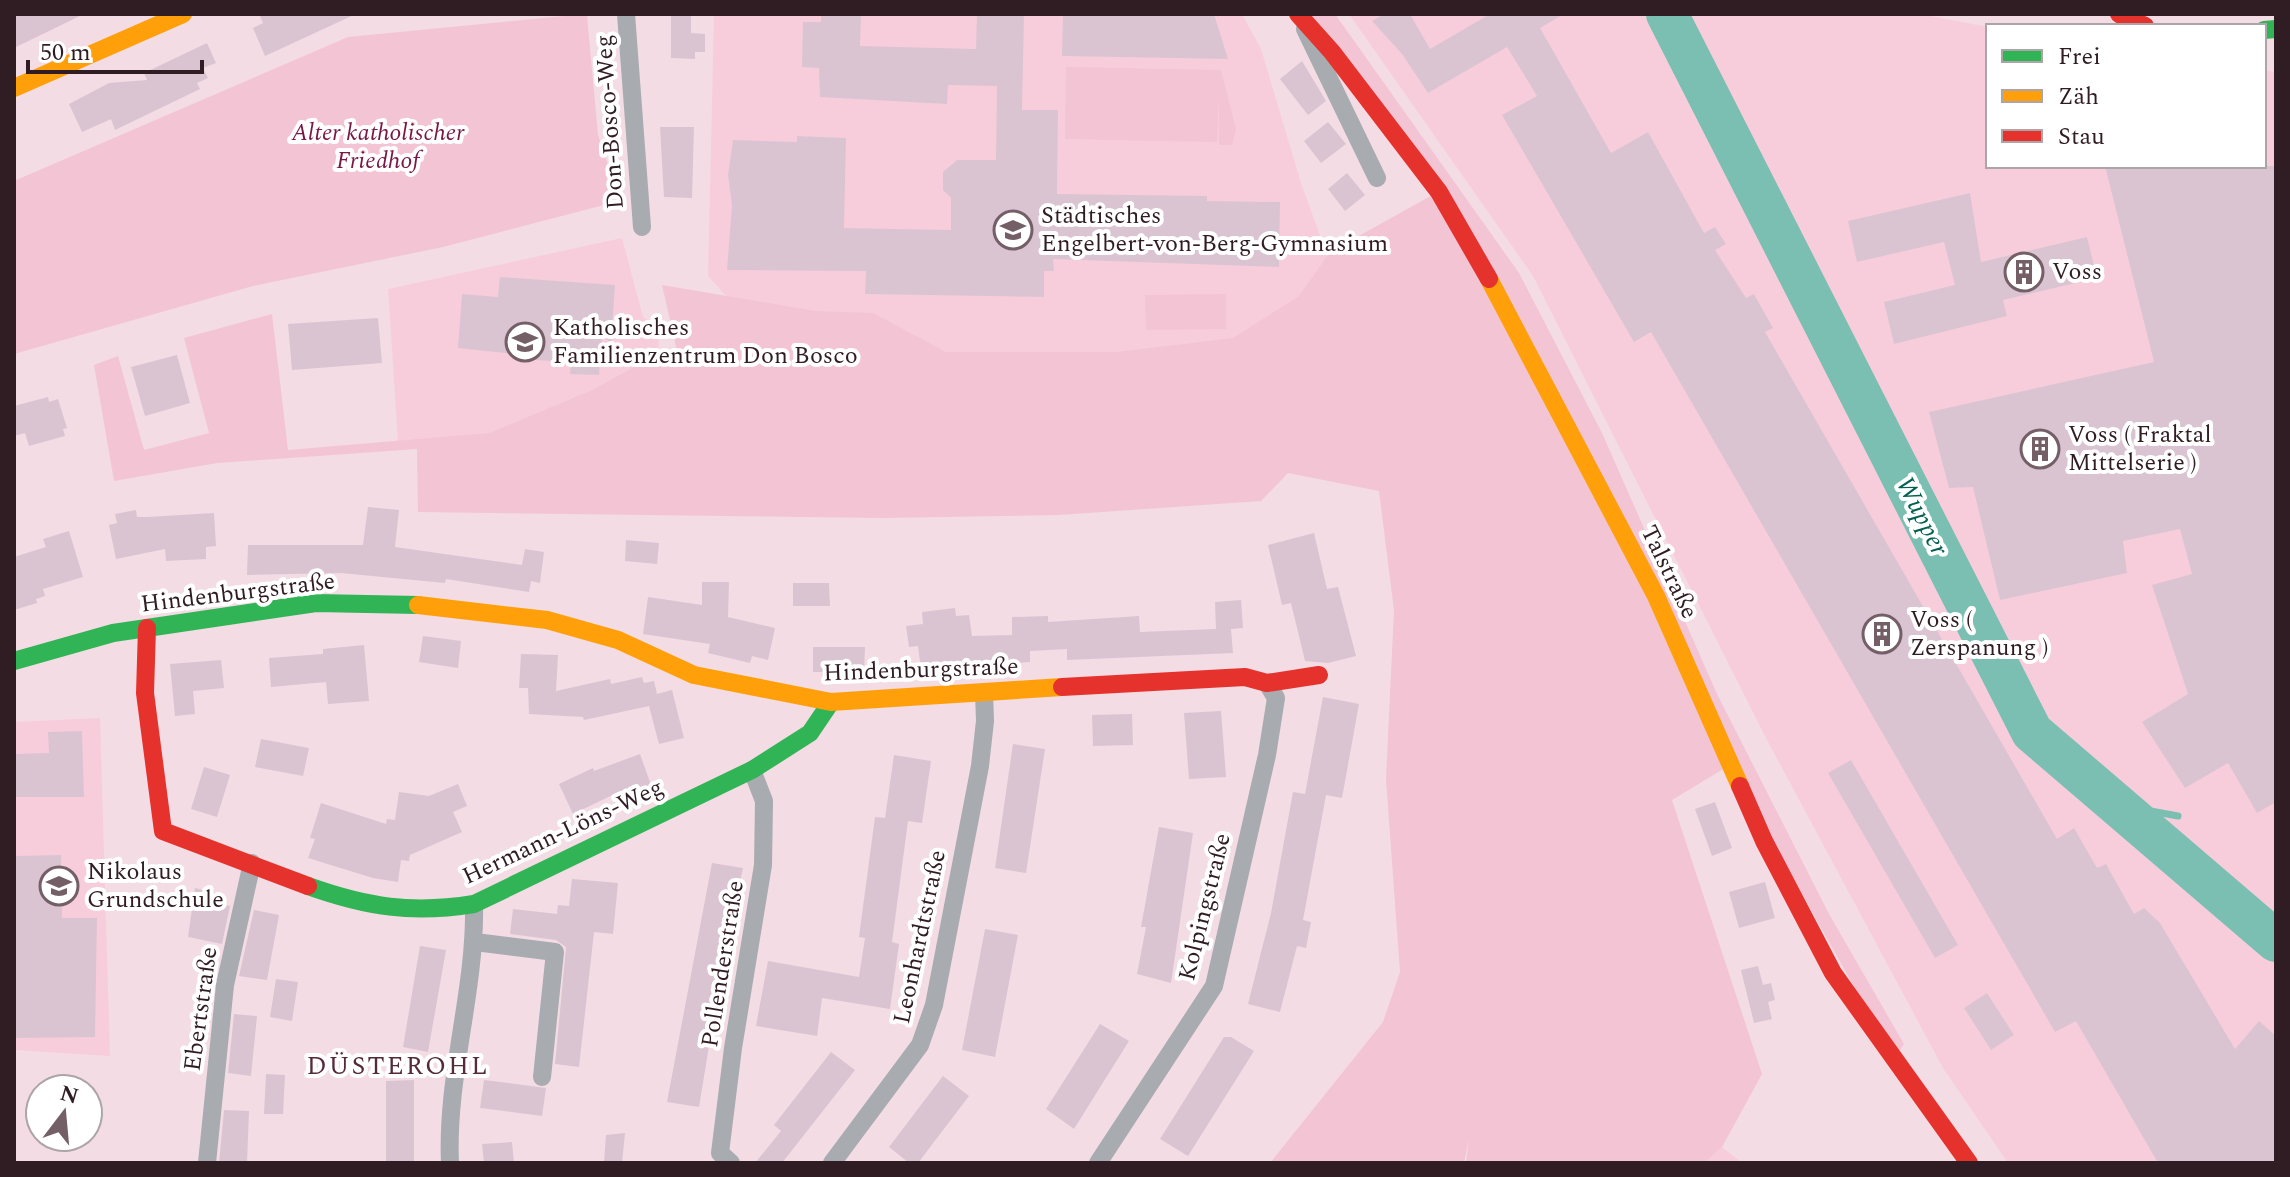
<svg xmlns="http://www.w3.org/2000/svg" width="2290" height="1177" font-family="Spectral,serif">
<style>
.built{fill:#f8cddb}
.green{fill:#f3c4d4}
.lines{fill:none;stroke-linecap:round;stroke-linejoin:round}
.stream{stroke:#7bbfb2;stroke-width:7}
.river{stroke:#7bbfb2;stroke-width:42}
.building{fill:#dbc4d1}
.street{stroke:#a8abb0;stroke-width:18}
.fast{stroke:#30b455;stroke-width:18}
.slow{stroke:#ff9f0a;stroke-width:18}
.jam{stroke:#e5322d;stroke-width:18}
.labels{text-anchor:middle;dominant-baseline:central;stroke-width:8;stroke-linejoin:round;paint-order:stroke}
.street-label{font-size:24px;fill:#301c23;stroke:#fff}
.park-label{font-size:24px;font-style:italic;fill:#771845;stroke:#fff}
.poi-label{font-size:24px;fill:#301c23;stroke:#fff;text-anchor:start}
.water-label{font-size:26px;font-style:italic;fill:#026051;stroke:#fff}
.neighbourhood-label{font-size:26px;letter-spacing:2px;fill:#542b3b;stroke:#fff}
</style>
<rect width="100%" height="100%" fill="#f3dce4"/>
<path class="built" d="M714 14H1242L1261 49 1301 183 1343 299 1312 346 1041 367 749 321 708 276Z
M1349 14H1920L1988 27V166H2264V70L2276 72V1163H2008L1943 1068 1767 740 1533 276Z
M622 238 643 317 657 326 660 359 639 364 594 389 489 433 398 442 388 289Z
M100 718 110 1056 14 1050V722Z
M1722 1147 1742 1163H1704Z"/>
<path class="green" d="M1306 14H1335L1519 273 1602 433 1717 694 1829 914 1904 1044 1894 1058 1730 765 1672 800 1762 1074 1722 1147 1704 1163H1466L1469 1139 1464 1163H1270L1383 1022 1400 972 1386 779 1394 610 1379 491 1288 473 1261 501 1059 515 884 518 418 512 417 449 217 463 114 481 94 365 118 356 144 450 209 433 184 338 272 314 288 450 489 433 594 389 639 364 678 355 662 285 816 311 873 313 946 352H1117L1233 338 1299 296 1330 252 1445 188Z
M564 16H587L598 135 616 189 604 205 443 247 253 286 14 354V181L348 37Z
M1066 67 1221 70 1236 129 1232 145H1219V96L1217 142 1065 139Z
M1226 294V329L1146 330 1145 295Z"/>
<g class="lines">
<path class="stream" d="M2118 805 2178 816"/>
<path class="river" d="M1667 14 2032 732 2276 941"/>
</g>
<path class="building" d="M14 14H84L14 48Z
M259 14H356L265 56 253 28 263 23Z
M671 14H691V33L705 34V52H695V59L671 58Z
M821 14H861L860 46 976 49 977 14H1024L1022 110H1058L1057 194 1207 196V201L1280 202 1279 267 1053 259 1054 271H1044V297L865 294 866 271 727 270 732 205 728 175 733 140 797 142V136L846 138 844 228 951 230V198L943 190V172L957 160H996L997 86 948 85 947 104 820 97 819 68 802 67 803 22H821Z
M1063 14H1214L1228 59 1062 56Z
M1384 14H1410L1430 49 1490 14H1564L1540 28 1611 153 1648 132 1704 233 1715 227 1726 244 1715 250 1746 298 1754 294 1773 328 1765 332 2057 839 2074 828 2097 868 2106 864 2134 914 2144 908 2160 923 2235 1049 2259 1021 2276 1036V1163H2158L2076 1021 2055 1032 1651 332 1634 342 1502 115 1537 96 1507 47 1428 93 1402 54 1372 21Z
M207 43 216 63 203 68 208 78 197 83 200 89 115 130 111 119 82 132 69 104 109 83 147 80 144 73Z
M1302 61 1326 101 1308 115 1280 79Z
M1328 122 1346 144 1321 163 1304 141Z
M660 127H694L692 198 664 197Z
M2105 166H2276V802L2257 813 2228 763 2185 788 2142 722 2188 694 2152 585 2192 574 2180 529 2123 541 2127 573 2000 600 1973 487 1949 488 1929 412 2154 362Z
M1347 173 1365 195 1345 211 1328 189Z
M1970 193 1981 262 2087 237 2097 278 2003 300 2007 316 1894 344 1884 302 1955 285 1944 242 1857 262 1848 221Z
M500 277 615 285 611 342 602 337 599 375 570 374 571 362 516 359V354L458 348 462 294 498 297Z
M378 318 382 363 292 370 288 324Z
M177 355 190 403 145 416 131 367Z
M48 397 49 402 58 399 67 428 63 429 65 436 29 446 25 433 14 436V406Z
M368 507 399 510 395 547 522 565 525 549 544 552 540 583 531 581 529 592 446 579 445 583 341 573 247 575 248 545H363Z
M136 510 137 517H147L214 513 216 546 206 547V559L166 561 165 549 116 559 109 525 117 523 115 514Z
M69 531 83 577 43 589 45 596 36 599 37 603 14 610V557L46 547 43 539Z
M1314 533 1327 589 1338 587 1356 656 1328 663 1305 661 1291 603 1282 605 1268 545Z
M626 540 659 543 657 564 625 561Z
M702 582H729L728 617 775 628 768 660 752 656 750 663 708 653 710 644 643 634 648 597 702 605Z
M793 583H829L830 606H793Z
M1241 600 1243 628 1231 629 1233 653 1067 660V649L1030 651V662L921 670 918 646 909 647 906 626 923 624 922 612 955 608 956 616 969 615 972 636 1012 635V617L1048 616V622L1139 616 1140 632 1216 629 1215 602Z
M423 636 461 641 458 668 419 662Z
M364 645 369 701 328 704 326 682 271 687 269 658 323 654V649Z
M813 647H865L864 672H813Z
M521 654 558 655 556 691 610 679 611 684 642 677 644 683 654 681 657 694 672 690 684 738 659 744 649 706 584 720 583 717 529 714 528 688H519Z
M221 660 224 688 193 691 195 714 175 716 170 664Z
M1323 697 1359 704 1342 798 1326 795 1303 920 1311 922 1306 948 1297 946 1280 1012 1248 1004 1271 913 1293 792 1305 794Z
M1221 711 1226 777 1189 779 1184 713Z
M1132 714 1133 745 1093 746 1092 715Z
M82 731 84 797H14V754L49 753 48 732Z
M261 739 309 748 303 776 255 767Z
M1013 744 1045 749 1026 873 995 868Z
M640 754 651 785 622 796 621 791 573 814 559 784 593 768 594 771Z
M894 755 931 761 922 823 908 821 892 942 899 944 890 1009 822 998 817 1036 756 1026 768 961 859 977 865 938 859 937 875 817 885 818Z
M1851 760 1958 945 1935 958 1828 773Z
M204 767 230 775 217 817 191 809Z
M458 784 467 806 453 812 462 832 410 855 409 861 401 860 398 882 373 878 308 858 315 839 310 838 321 803 386 824 387 819 395 820 399 792 429 796Z
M1715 802 1732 848 1712 856 1695 809Z
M1159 827 1193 833 1171 983 1137 974 1146 927H1141Z
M61 855 62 918H97L95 1037 14 1038V856Z
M712 863 743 868 722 967 699 1107 667 1102Z
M572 879 618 883 613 934 594 932 579 1067 555 1064 566 947 556 940 510 934 513 909 557 914 558 905 569 906Z
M1765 882 1775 918 1739 928 1729 892Z
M195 888 220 894 218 904 230 906 222 944 188 937Z
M254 910 279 915 267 980 239 976Z
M985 929 1018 935 995 1057 962 1050Z
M420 946 446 950 428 1052 403 1047Z
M1758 966 1763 985 1771 983 1775 1000 1768 1002 1772 1019 1754 1023 1741 970Z
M276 979 298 982 292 1021 270 1017Z
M1987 993 2014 1035 1991 1050 1964 1008Z
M234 1014 257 1016 251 1076 228 1073Z
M1100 1024 1129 1041 1074 1129 1046 1109Z
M1224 1037H1231L1254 1051 1188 1156 1160 1139Z
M831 1052 855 1070 782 1163H755L781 1131 774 1125Z
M266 1074 285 1075 283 1114H264Z
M943 1076 969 1096 918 1163H909L889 1147Z
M414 1080V1163H386V1081Z
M484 1080 546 1088 542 1116 480 1108Z
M224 1110 249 1111 247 1163H219Z
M625 1133 622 1163H604L606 1135Z
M512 1142 514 1163H484L482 1144Z"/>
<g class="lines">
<path class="street" d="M626 14 642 227
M1305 29 1377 178
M475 942 555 952 542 1077
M207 1163 225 985 252 863
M450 1163C446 1076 476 990 474 904
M731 1163 720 1153 733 1048 763 865 764 801 752 770
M832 1163 920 1045 934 1005 980 766 985 721 984 693
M1098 1163 1214 986 1267 755 1276 698 1267 683"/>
<path class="fast" d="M2264 30 2276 29
M14 661 113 633 316 603 418 605
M308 886C367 907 412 914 474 904L752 770 810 733 831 702"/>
<path class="slow" d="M14 88 183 14
M1489 279 1656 596 1740 786
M418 605 547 620 618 640 694 675 831 702 1062 687"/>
<path class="jam" d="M1298 14 1332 52 1439 192 1489 279
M2119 14 2145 26
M147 628 145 693 163 831 308 886
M1062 687 1245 677 1267 683 1319 675
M1740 786 1764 841 1833 973 1969 1163"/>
</g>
<defs>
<g id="school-ring" transform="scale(2)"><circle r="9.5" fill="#fff" stroke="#745f67" stroke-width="1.5"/><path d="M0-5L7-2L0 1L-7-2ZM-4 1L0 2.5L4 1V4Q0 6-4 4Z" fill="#745f67"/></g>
<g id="building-ring" transform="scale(2)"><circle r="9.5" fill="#fff" stroke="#745f67" stroke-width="1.5"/><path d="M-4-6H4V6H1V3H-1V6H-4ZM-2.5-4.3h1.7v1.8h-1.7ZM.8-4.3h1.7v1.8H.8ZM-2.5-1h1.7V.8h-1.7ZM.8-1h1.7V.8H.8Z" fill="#745f67"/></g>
</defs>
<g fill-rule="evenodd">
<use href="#school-ring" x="1013" y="230"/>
<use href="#building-ring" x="2024" y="272"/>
<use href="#school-ring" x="525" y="342"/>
<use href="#building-ring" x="2040" y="449"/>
<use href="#building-ring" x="1882" y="634"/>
<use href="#school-ring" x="59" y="886"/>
</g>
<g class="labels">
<g class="street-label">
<text transform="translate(610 122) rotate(-94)">Don-Bosco-Weg</text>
<text transform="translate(1669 572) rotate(64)">Talstraße</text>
<text transform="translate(238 593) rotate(-7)">Hindenburgstraße</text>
<text transform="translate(921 670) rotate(-2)">Hindenburgstraße</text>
<text transform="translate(563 832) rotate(-25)">Hermann-Löns-Weg</text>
<text transform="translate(1205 907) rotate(-76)">Kolpingstraße</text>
<text transform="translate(920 937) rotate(-78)">Leonhardtstraße</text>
<text transform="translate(723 964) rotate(-81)">Pollenderstraße</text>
<text transform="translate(201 1009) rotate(-82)">Ebertstraße</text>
</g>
<g class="park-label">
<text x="378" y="133">Alter katholischer<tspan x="378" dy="28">Friedhof</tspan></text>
</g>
<g class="poi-label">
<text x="1041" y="216">Städtisches<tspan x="1041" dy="28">Engelbert-von-Berg-Gymnasium</tspan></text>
<text x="2052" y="272">Voss</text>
<text x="553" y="328">Katholisches<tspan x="553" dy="28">Familienzentrum Don Bosco</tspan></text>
<text x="2068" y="435">Voss ( Fraktal<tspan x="2068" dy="28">Mittelserie )</tspan></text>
<text x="1910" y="620">Voss (<tspan x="1910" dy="28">Zerspanung )</tspan></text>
<text x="87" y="872">Nikolaus<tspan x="87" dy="28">Grundschule</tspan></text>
</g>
<g class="water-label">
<text transform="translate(1922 516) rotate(63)">Wupper</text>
</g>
<g class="neighbourhood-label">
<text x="398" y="1066">DÜSTEROHL</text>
</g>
</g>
<rect width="2290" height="1177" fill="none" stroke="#301c23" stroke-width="32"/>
<rect x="1986" y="24" width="280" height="144" fill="#ffffff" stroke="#aca4a7" stroke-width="2"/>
<rect x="2002" y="50" width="40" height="12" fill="#30b455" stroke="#aca4a7" stroke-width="2"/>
<text x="2058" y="64" font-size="24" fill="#301c23">Frei</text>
<rect x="2002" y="90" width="40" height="12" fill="#ff9f0a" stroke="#aca4a7" stroke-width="2"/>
<text x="2058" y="104" font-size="24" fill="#301c23">Zäh</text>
<rect x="2002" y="130" width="40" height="12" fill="#e5322d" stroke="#aca4a7" stroke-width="2"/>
<text x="2058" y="144" font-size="24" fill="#301c23">Stau</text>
<g transform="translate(64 1113) rotate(16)"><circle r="38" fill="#ffffff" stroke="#aca4a7" stroke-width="2"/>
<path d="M0-6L14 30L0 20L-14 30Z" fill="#745f67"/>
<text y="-12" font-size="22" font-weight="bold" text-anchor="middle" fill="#301c23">N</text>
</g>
<path d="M28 60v12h174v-12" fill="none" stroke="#301c23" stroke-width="4"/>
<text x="40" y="60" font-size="24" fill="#301c23" stroke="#ffffff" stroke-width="6" paint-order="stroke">50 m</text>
</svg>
